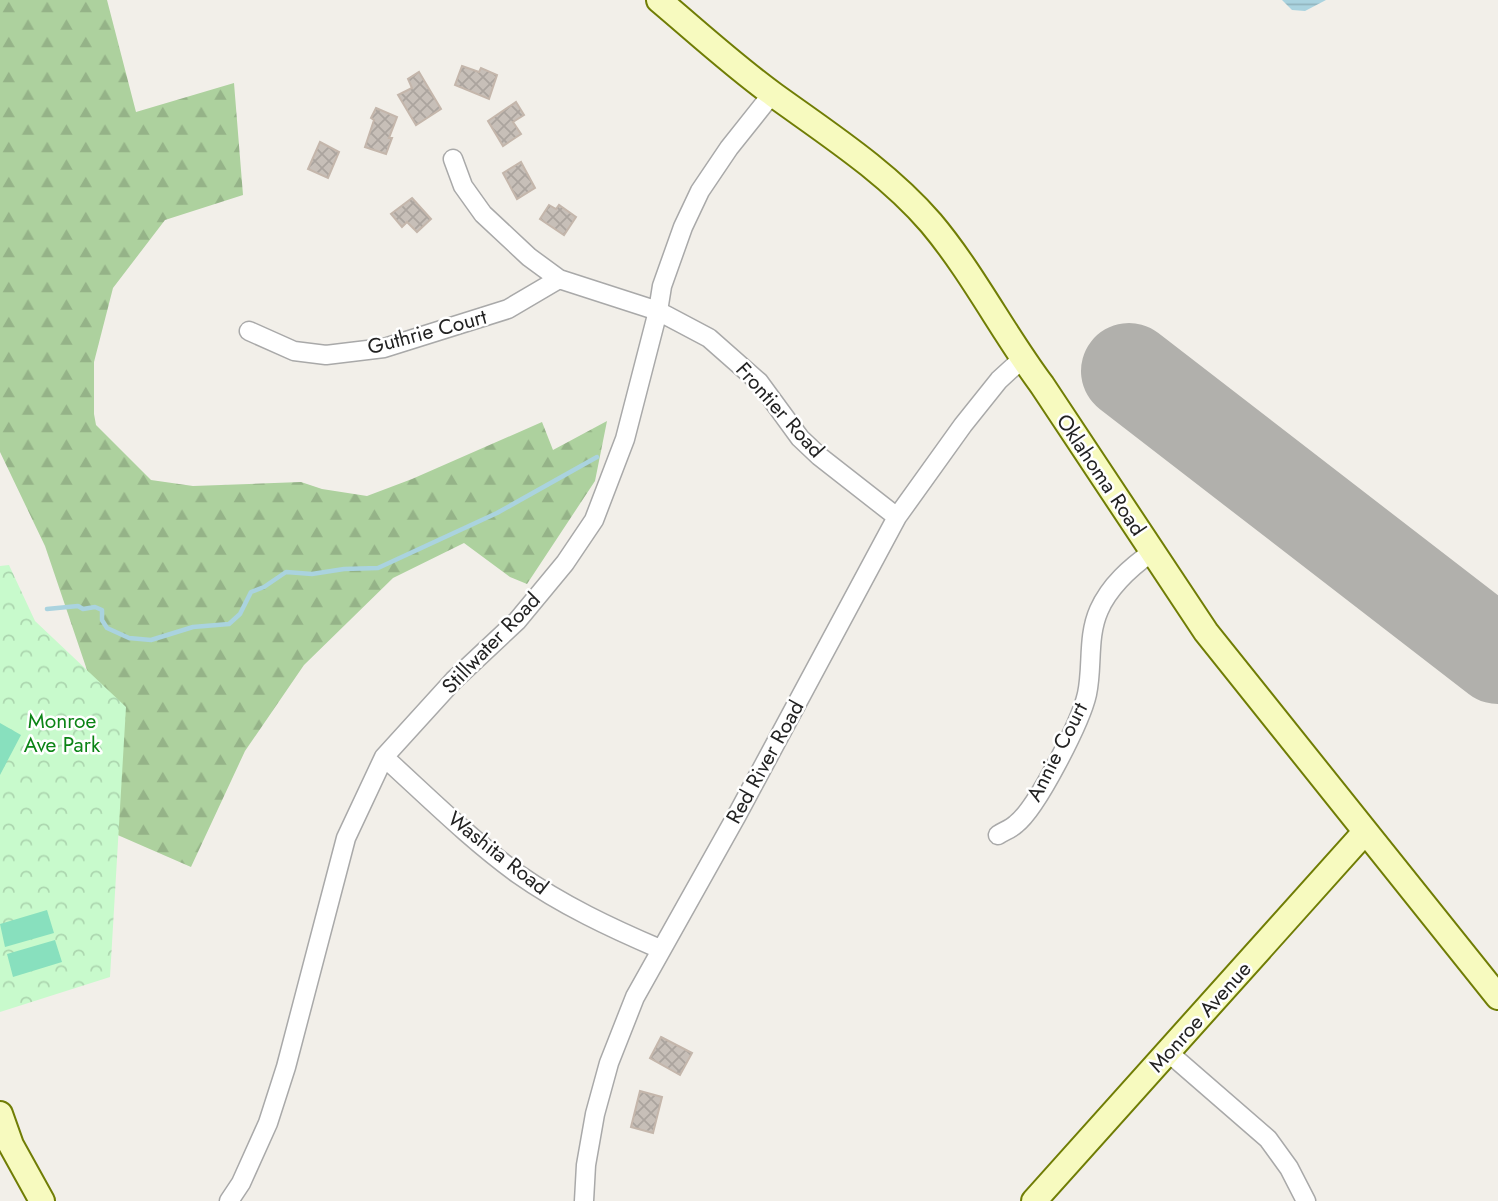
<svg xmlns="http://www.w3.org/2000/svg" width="1498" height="1201" font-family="Jost,sans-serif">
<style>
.airport{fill:#e1dfda}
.forest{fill:url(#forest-firs)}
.park{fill:url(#park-crowns)}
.pitch{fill:#88e0be}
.water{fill:url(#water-rules)}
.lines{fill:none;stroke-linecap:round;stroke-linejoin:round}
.stream{stroke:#aad3df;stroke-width:4.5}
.runway{stroke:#b1b0ac;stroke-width:96}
.building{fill:url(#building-cross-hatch);stroke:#c4b6ab;stroke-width:2}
.street-casing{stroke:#a9a9a9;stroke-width:21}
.secondary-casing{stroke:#707d05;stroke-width:28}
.street{stroke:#fff;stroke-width:18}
.secondary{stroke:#f7fabf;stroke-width:24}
.labels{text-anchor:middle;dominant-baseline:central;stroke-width:5;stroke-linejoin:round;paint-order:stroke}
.street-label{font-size:21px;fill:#222;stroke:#fff}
.park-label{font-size:21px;fill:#0c8416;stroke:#fff}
</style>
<defs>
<pattern id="forest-firs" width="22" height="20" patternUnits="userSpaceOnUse" patternTransform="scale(1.75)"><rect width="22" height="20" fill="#add19e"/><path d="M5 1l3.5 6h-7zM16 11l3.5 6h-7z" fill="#95b388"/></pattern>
<pattern id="park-crowns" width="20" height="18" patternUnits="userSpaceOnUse" patternTransform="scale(1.75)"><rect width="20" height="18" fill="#c8facc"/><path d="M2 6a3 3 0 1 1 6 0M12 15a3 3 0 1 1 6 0" fill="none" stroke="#acd6af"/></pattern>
<pattern id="water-rules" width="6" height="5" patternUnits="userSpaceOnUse" patternTransform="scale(1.75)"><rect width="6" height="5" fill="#aad3df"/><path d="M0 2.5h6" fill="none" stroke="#92b5bf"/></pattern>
<pattern id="building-cross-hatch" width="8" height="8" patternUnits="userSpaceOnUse" patternTransform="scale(1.75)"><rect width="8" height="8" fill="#c7bfb8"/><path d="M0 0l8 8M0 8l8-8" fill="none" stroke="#aba49e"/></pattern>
</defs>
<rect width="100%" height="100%" fill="#f2efe9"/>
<path class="airport" d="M1143 365 1498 639V670L1119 376Z"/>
<path class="forest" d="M0 0H107L136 112 234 83 243 195 165 220 113 288 94 362V414L96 425 151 480 193 486 301 482 322 489 367 496 412 479 542 422 553 450 607 421 595 481 527 584 510 577 464 543 393 578 304 665 245 751 191 867 97 826 111 741 45 546 0 452Z"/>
<path class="park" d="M9 565 35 621 126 707 110 977 0 1012V566Z"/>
<path class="pitch" d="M0 723 21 735 0 775Z
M47 910 54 933 5 947 0 924Z
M55 940 62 962 13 977 7 954Z"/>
<path class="water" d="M1282 0H1326L1305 11 1292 10Z"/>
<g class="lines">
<path class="stream" d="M47 609 78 606 83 609 95 607 102 610V620L107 628 129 638 151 640 193 627 229 624 240 614 251 592 264 587 286 572 312 574 344 569 378 568 497 513 597 457"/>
<path class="runway" d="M1129 371 1498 656"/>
</g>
<path class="building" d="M462 66 479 72 481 68 497 75 489 99 455 85Z
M419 72 441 109 416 125 398 95 412 88 408 79Z
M516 102 524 115 513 122 521 134 503 146 488 121Z
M376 108 397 117 389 138H392L386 154 365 147 374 120 371 118Z
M320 142 339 152 328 178 308 169Z
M521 162 535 188 517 199 503 173Z
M412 198 431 219 417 232 407 222 402 227 391 214Z
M549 205 556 209 559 205 576 217 564 235 540 219Z
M661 1037 692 1053 680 1075 650 1058Z
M640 1091 662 1097 653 1133 631 1127Z"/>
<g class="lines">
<g class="street-casing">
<path id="street" d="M453 159 463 186 483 214 529 257 559 279 658 311 709 338 759 382 800 438 819 456 897 517
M249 331 294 351 326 355 384 348 508 309 559 279
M384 757C428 797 470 839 518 874 562 905 611 928 660 949
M998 835C1004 831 1011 829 1016 824 1037 808 1081 721 1087 694 1093 666 1087 637 1099 610 1110 585 1131 567 1152 552
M1169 1053 1268 1139 1289 1168 1306 1201
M229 1201 241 1183 268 1123 286 1067 346 838 384 757 454 680 517 621 565 563 594 520 625 439 658 311 662 286 683 227 700 191 729 148 772 94
M584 1201 586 1165 595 1114 609 1063 635 997 737 815 897 517 963 425 999 380 1022 359"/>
</g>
<g class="secondary-casing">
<path id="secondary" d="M659 0C697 32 734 66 774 95 828 134 887 172 931 223 973 273 1003 333 1042 385L1206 632 1498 997
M0 1114 11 1145 42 1201
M1034 1201 1365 832"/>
</g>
<use href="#street" class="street"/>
<use href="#secondary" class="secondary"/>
</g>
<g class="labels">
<g class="street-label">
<text transform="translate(427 332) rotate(-15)">Guthrie Court</text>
<text transform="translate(780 410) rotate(48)">Frontier Road</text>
<text transform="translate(1101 475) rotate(56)">Oklahoma Road</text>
<text transform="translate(491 643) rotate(-46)">Stillwater Road</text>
<text transform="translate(1057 752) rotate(-63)">Annie Court</text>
<text transform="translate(765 762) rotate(-61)">Red River Road</text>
<text transform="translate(498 853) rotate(38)">Washita Road</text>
<text transform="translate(1200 1017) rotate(-48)">Monroe Avenue</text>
</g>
<g class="park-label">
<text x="62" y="721">Monroe<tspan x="62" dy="24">Ave Park</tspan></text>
</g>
</g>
</svg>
